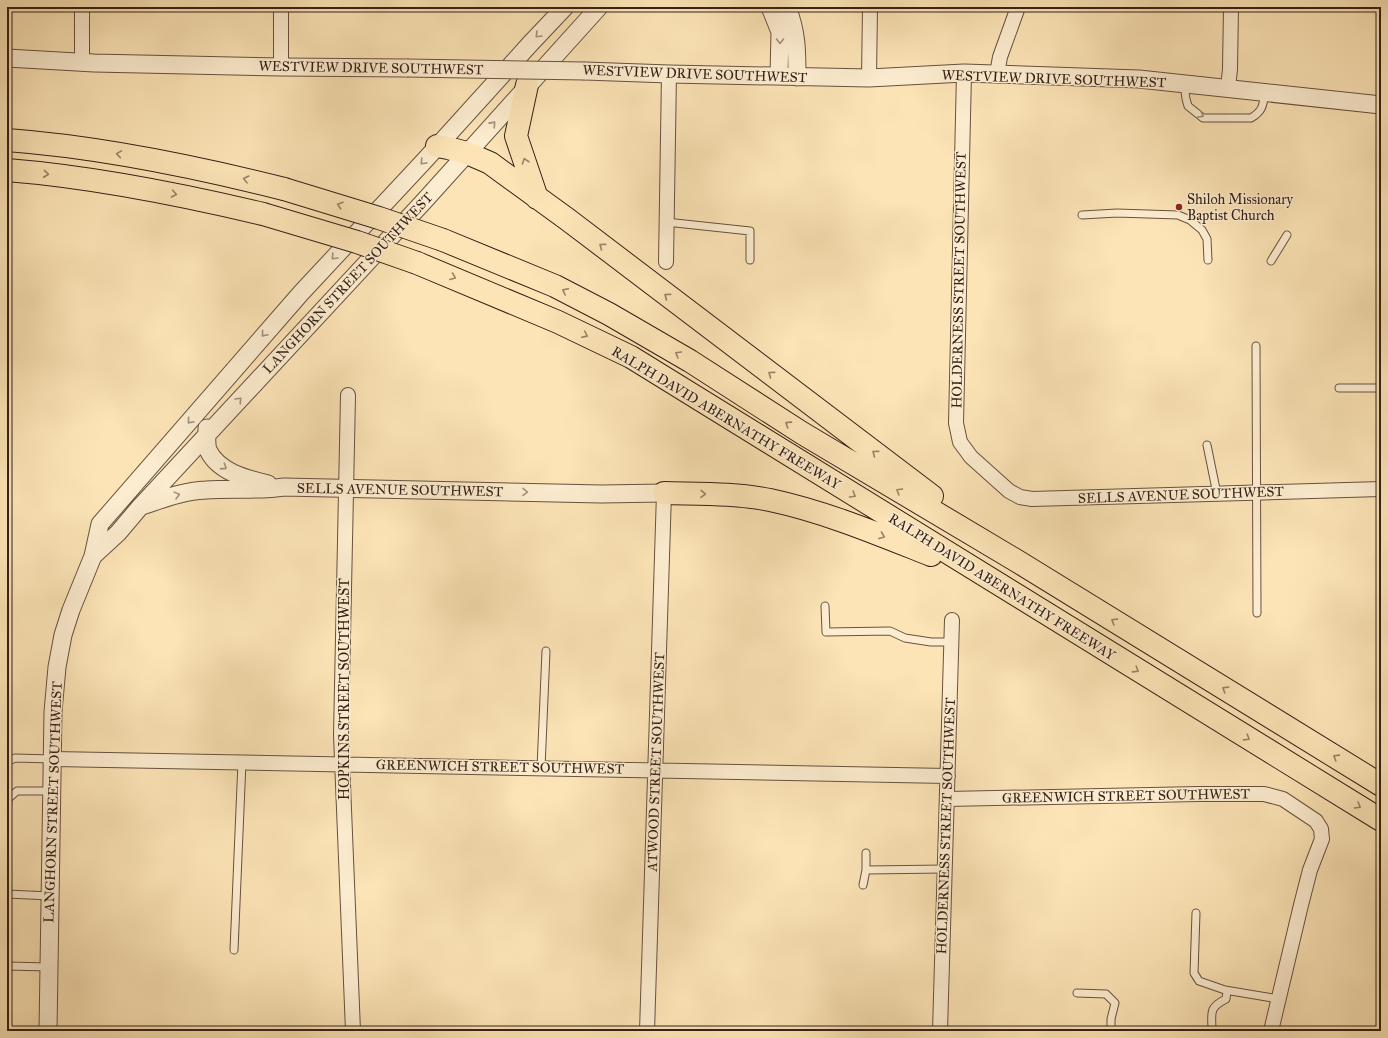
<svg xmlns="http://www.w3.org/2000/svg" width="1388" height="1038" font-family="'IM FELL Great Primer',serif">
<style>
.lines{fill:none;stroke-linecap:round;stroke-linejoin:round}
.service-casing{stroke:#675140;stroke-width:9}
.minor-casing{stroke:#675140;stroke-width:16}
.tertiary-casing{stroke:#675140;stroke-width:19}
.motorway-casing{stroke:#352018;stroke-width:24}
.service{stroke:#fdedd0;stroke-width:7}
.minor{stroke:#fdedd0;stroke-width:14}
.tertiary{stroke:#fdedd0;stroke-width:17}
.motorway{stroke:#fce4b6;stroke-width:22}
.tertiary-bridge-casing{stroke:#675140;stroke-width:19;stroke-linecap:butt}
.motorway-bridge-casing{stroke:#352018;stroke-width:24;stroke-linecap:butt}
.tertiary-bridge{stroke:#fdedd0;stroke-width:17}
.motorway-bridge{stroke:#fce4b6;stroke-width:22}
.oneway{stroke:#a3917d}
.oneway2{stroke:#988267}
.poi-dot{fill:#8f2418;stroke:#fdedd0;stroke-width:1.5}
.labels{text-anchor:middle;dominant-baseline:central;stroke-width:3;stroke-linejoin:round;paint-order:stroke}
.street-label{font-size:14px;fill:#352018;stroke:#fdedd0}
.poi-label{font-size:14px;fill:#352018;stroke:#fdedd0;text-anchor:start}
</style>
<rect width="100%" height="100%" fill="#fce4b6"/>
<filter id="stains"><feTurbulence type="fractalNoise" baseFrequency=".005" numOctaves="4"/><feColorMatrix values="0 0 0 0 .2 0 0 0 0 .09 0 0 0 0 .02 0 0 0 .5 -.17"/></filter>
<radialGradient id="worn" r=".72"><stop offset=".6" stop-color="#630" stop-opacity="0"/><stop offset="1" stop-color="#630" stop-opacity=".3"/></radialGradient>
<g class="lines">
<g class="service-casing">
<path id="service" d="M1184 84 1186 99 1188 106 1203 118H1251C1263 111 1263 105 1265 92
M1082 215 1117 213 1178 215 1190 220 1202 230 1207 239 1208 260
M666 222 750 231V260
M1271 261 1287 235
M1256 346 1257 613
M1339 388H1381
M1207 445 1217 494
M825 606 826 632 890 631 905 638 931 642H951
M7 762 15 758 52 759
M541 768 546 651
M7 814 8 799 17 791H51
M866 853V870
M863 885 866 870 945 869
M7 894 50 896
M1196 913 1194 973 1199 981 1225 990 1279 999
M234 950 242 762
M7 966 49 967
M1077 993 1106 994 1115 1003 1111 1019V1031
M1212 1031C1212 1013 1208 1008 1226 999L1227 991"/>
</g>
<g class="minor-casing">
<path id="minor" d="M82 62V7
M281 67V7
M964 73 956 423 960 442 971 457 1009 491 1020 497 1032 499 1381 489
M997 74 1000 57 1018 7
M869 78 870 7
M1228 88 1230 69 1231 7
M666 262 669 74
M348 395 341 735 353 1031
M53 759 948 776
M947 799 1199 794H1264L1283 799 1316 821 1321 829 1322 839 1310 870 1301 905 1271 1031
M647 1031 664 493
M940 1031 952 620"/>
</g>
<g class="tertiary-casing">
<path id="tertiary" d="M770 7 780 32 779 76
M787 7C797 32 797 51 797 77
M7 58 94 63 281 67 407 68
M585 71 669 74 869 78 964 73 1139 79 1381 105
M207 428C207 434 206 444 208 450 218 472 247 479 268 484
M142 506C163 499 183 491 206 490 232 488 258 491 284 487L601 494 664 493
M93 556 118 533 140 507 426 199 599 7
M48 1031 53 712 57 667 63 635 71 610 93 556 100 524 301 293 425 160 530 44 565 7"/>
</g>
<g class="motorway-casing">
<path id="motorway" d="M527 85 516 136 537 198
M7 140C101 147 193 166 284 189
M437 146 448 148 467 153 490 163 567 219 932 496
M7 170C94 177 179 194 263 214
M443 240 555 286 609 314 690 361 802 433 1017 561 1381 785
M417 263 558 322 631 357 1381 820
M664 493C699 494 735 493 770 500 826 512 878 534 931 555"/>
</g>
<use href="#service" class="service"/>
<use href="#minor" class="minor"/>
<use href="#tertiary" class="tertiary"/>
<use href="#motorway" class="motorway"/>
<g class="tertiary-bridge-casing">
<path id="tertiary-bridge" d="M407 68 585 71"/>
</g>
<g class="motorway-bridge-casing">
<path id="motorway-bridge" d="M284 189 379 218 443 240
M263 214 357 242 417 263"/>
</g>
<use href="#tertiary-bridge" class="tertiary-bridge"/>
<use href="#motorway-bridge" class="motorway-bridge"/>
</g>
<defs><path id="oneway-chevron" d="M-2-3.5L2.5 0L-2 3.5" fill="none" stroke-width="1.6" stroke-linecap="round" stroke-linejoin="round"/></defs>
<g class="oneway">
<use href="#oneway-chevron" transform="translate(538 35) rotate(134)"/>
<use href="#oneway-chevron" transform="translate(780 41) rotate(91)"/>
<use href="#oneway-chevron" transform="translate(1201 115) rotate(27)"/>
<use href="#oneway-chevron" transform="translate(493 124) rotate(-48)"/>
<use href="#oneway-chevron" transform="translate(423 162) rotate(133)"/>
<use href="#oneway-chevron" transform="translate(334 257) rotate(133)"/>
<use href="#oneway-chevron" transform="translate(264 334) rotate(131)"/>
<use href="#oneway-chevron" transform="translate(239 400) rotate(-47)"/>
<use href="#oneway-chevron" transform="translate(190 421) rotate(131)"/>
<use href="#oneway-chevron" transform="translate(224 467) rotate(33)"/>
<use href="#oneway-chevron" transform="translate(525 492) rotate(1)"/>
<use href="#oneway-chevron" transform="translate(177 495) rotate(-15)"/>
</g>
<g class="oneway2">
<use href="#oneway-chevron" transform="translate(119 154) rotate(-171)"/>
<use href="#oneway-chevron" transform="translate(525 161) rotate(-109)"/>
<use href="#oneway-chevron" transform="translate(46 174) rotate(6)"/>
<use href="#oneway-chevron" transform="translate(246 179) rotate(-166)"/>
<use href="#oneway-chevron" transform="translate(174 194) rotate(11)"/>
<use href="#oneway-chevron" transform="translate(340 205) rotate(-162)"/>
<use href="#oneway-chevron" transform="translate(602 246) rotate(-143)"/>
<use href="#oneway-chevron" transform="translate(453 277) rotate(22)"/>
<use href="#oneway-chevron" transform="translate(565 291) rotate(-153)"/>
<use href="#oneway-chevron" transform="translate(667 296) rotate(-143)"/>
<use href="#oneway-chevron" transform="translate(585 335) rotate(26)"/>
<use href="#oneway-chevron" transform="translate(678 354) rotate(-150)"/>
<use href="#oneway-chevron" transform="translate(771 374) rotate(-143)"/>
<use href="#oneway-chevron" transform="translate(788 424) rotate(-147)"/>
<use href="#oneway-chevron" transform="translate(875 453) rotate(-143)"/>
<use href="#oneway-chevron" transform="translate(899 491) rotate(-149)"/>
<use href="#oneway-chevron" transform="translate(703 494) rotate(2)"/>
<use href="#oneway-chevron" transform="translate(853 495) rotate(31)"/>
<use href="#oneway-chevron" transform="translate(882 536) rotate(21)"/>
<use href="#oneway-chevron" transform="translate(1114 621) rotate(-148)"/>
<use href="#oneway-chevron" transform="translate(1136 670) rotate(32)"/>
<use href="#oneway-chevron" transform="translate(1225 689) rotate(-148)"/>
<use href="#oneway-chevron" transform="translate(1247 738) rotate(32)"/>
<use href="#oneway-chevron" transform="translate(1336 757) rotate(-148)"/>
<use href="#oneway-chevron" transform="translate(1358 806) rotate(31)"/>
</g>
<circle class="poi-dot" cx="1179" cy="207" r="4"/>
<g class="labels">
<g class="street-label">
<text transform="translate(371 68) rotate(1)">WESTVIEW DRIVE SOUTHWEST</text>
<text transform="translate(695 74) rotate(2)">WESTVIEW DRIVE SOUTHWEST</text>
<text transform="translate(1054 79) rotate(2)">WESTVIEW DRIVE SOUTHWEST</text>
<text transform="translate(959 280) rotate(-89)">HOLDERNESS STREET SOUTHWEST</text>
<text transform="translate(348 283) rotate(-47)">LANGHORN STREET SOUTHWEST</text>
<text transform="translate(726 418) rotate(31)">RALPH DAVID ABERNATHY FREEWAY</text>
<text transform="translate(400 490) rotate(1)">SELLS AVENUE SOUTHWEST</text>
<text transform="translate(1181 495) rotate(-2)">SELLS AVENUE SOUTHWEST</text>
<text transform="translate(1002 587) rotate(32)">RALPH DAVID ABERNATHY FREEWAY</text>
<text transform="translate(344 689) rotate(-90)">HOPKINS STREET SOUTHWEST</text>
<text transform="translate(656 762) rotate(-88)">ATWOOD STREET SOUTHWEST</text>
<text transform="translate(500 767) rotate(1)">GREENWICH STREET SOUTHWEST</text>
<text transform="translate(1126 796) rotate(-1)">GREENWICH STREET SOUTHWEST</text>
<text transform="translate(53 802) rotate(-88)">LANGHORN STREET SOUTHWEST</text>
<text transform="translate(946 826) rotate(-88)">HOLDERNESS STREET SOUTHWEST</text>
</g>
<g class="poi-label">
<text x="1187" y="199">Shiloh Missionary<tspan x="1187" dy="16">Baptist Church</tspan></text>
</g>
</g>
<rect width="1388" height="1038" fill="none" stroke="#fce4b6" stroke-width="24"/>
<rect x="8" y="8" width="1372" height="1022" fill="none" stroke="#352018" stroke-width="2"/>
<rect x="12" y="12" width="1364" height="1014" fill="none" stroke="#352018"/>
<rect width="100%" height="100%" filter="url(#stains)"/>
<rect width="100%" height="100%" fill="url(#worn)"/>
</svg>
